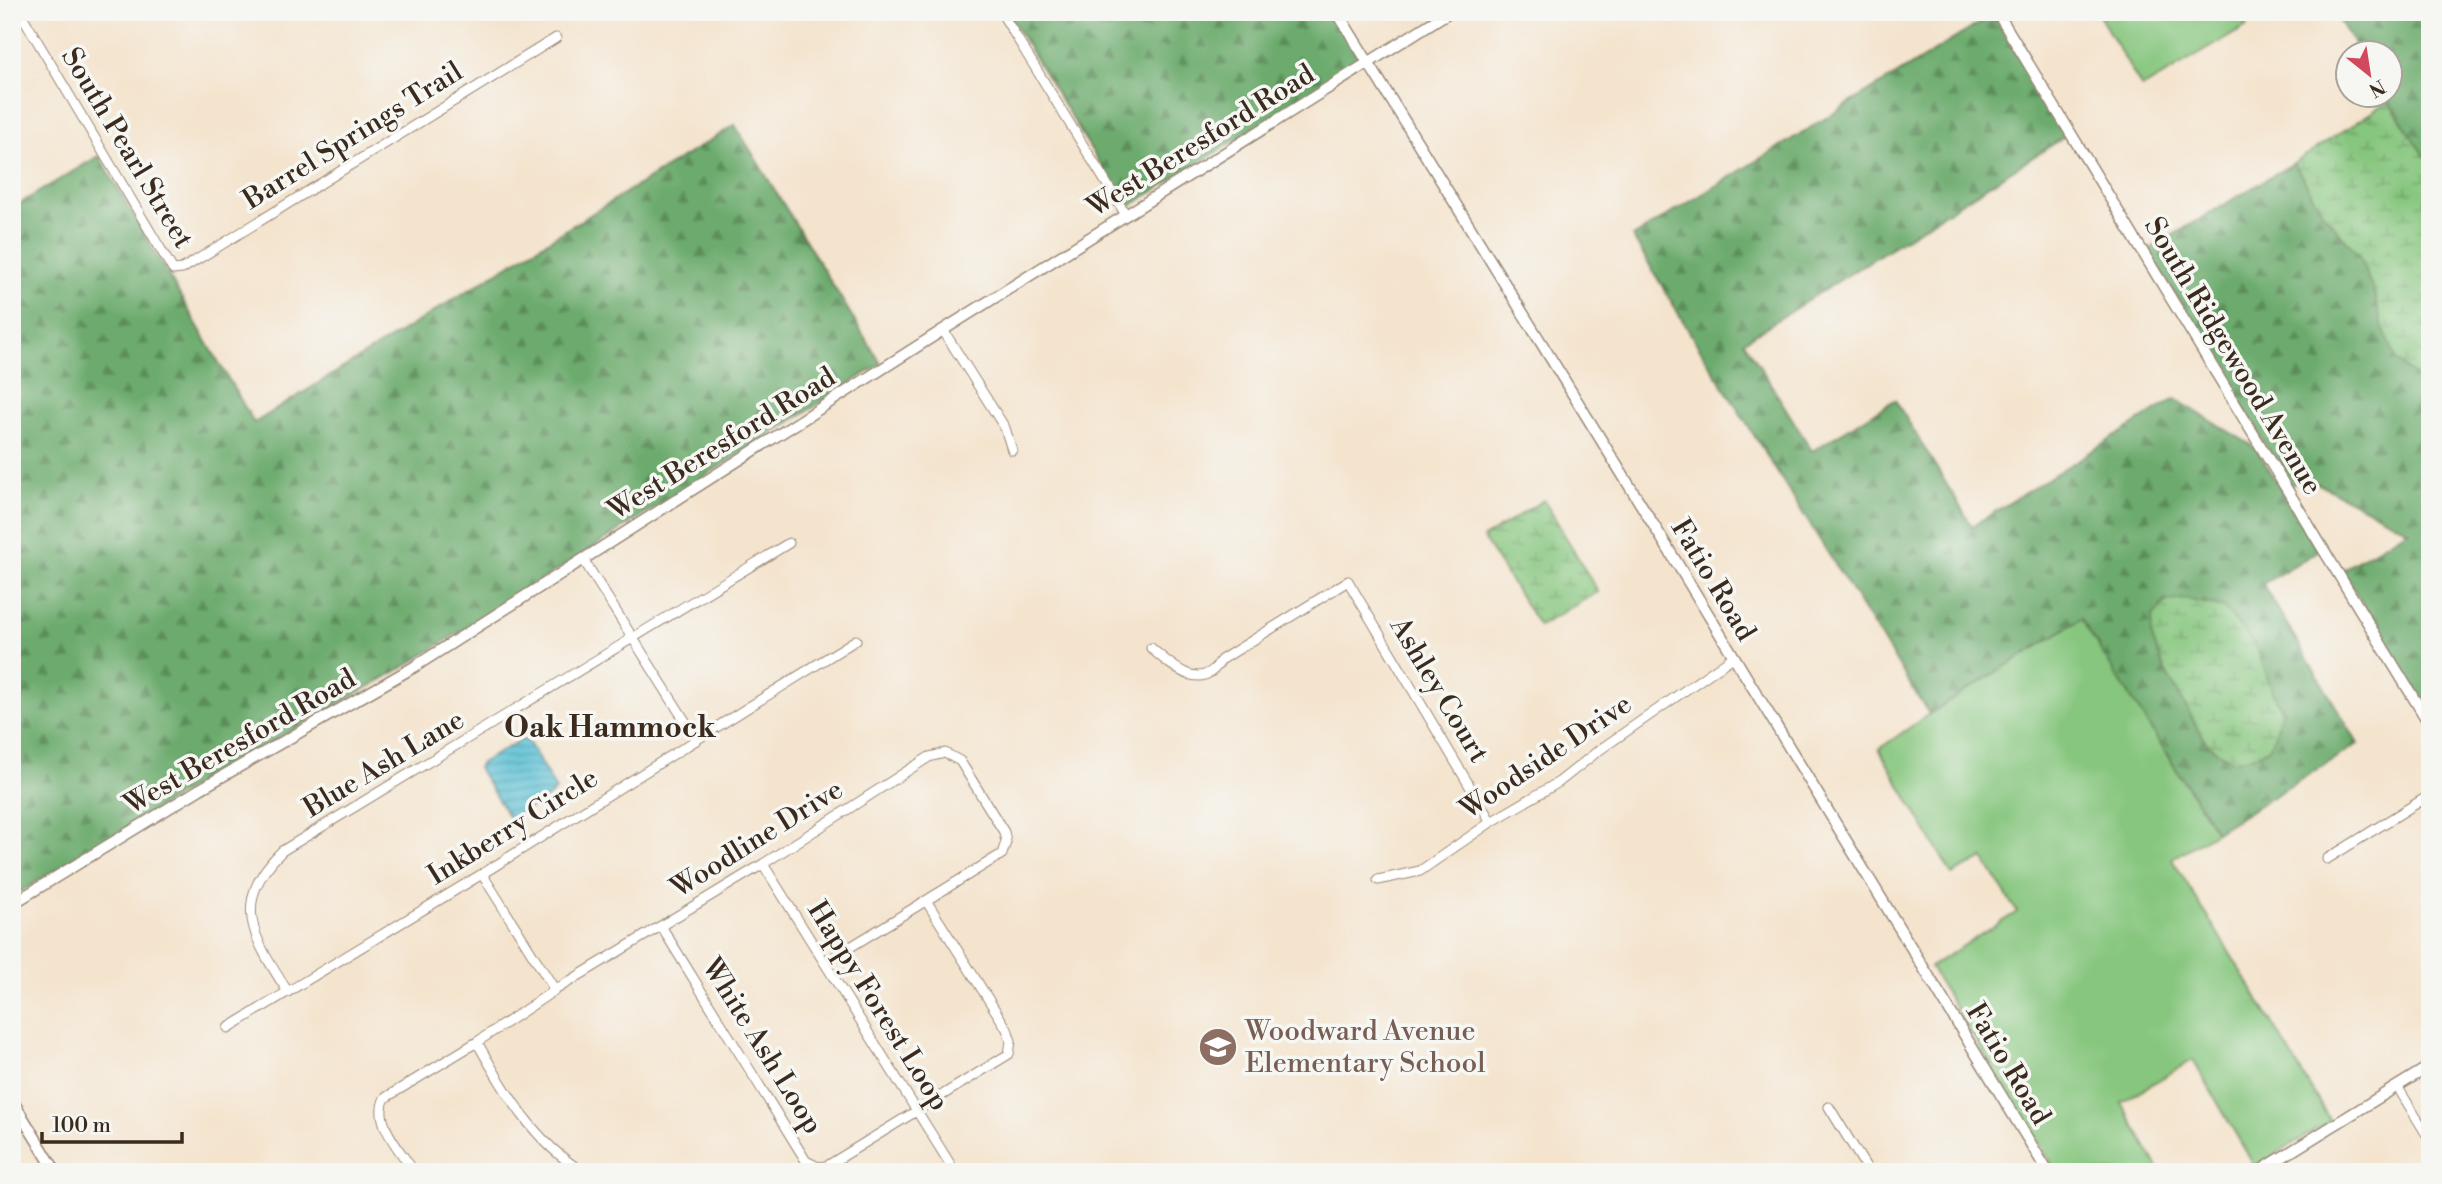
<svg xmlns="http://www.w3.org/2000/svg" width="2442" height="1184" font-family="'Libre Bodoni',serif">
<style>
.green{fill:#86c67e;stroke:#60784e;stroke-width:2}
.forest{fill:url(#forest-firs);stroke:#546a46;stroke-width:2;fill-rule:evenodd}
.wetland{fill:url(#wetland-marsh);stroke:#60784e;stroke-width:2}
.water{fill:url(#water-rules);stroke:#4a757a;stroke-width:2}
.lines{fill:none;stroke-linecap:round;stroke-linejoin:round}
.minor-casing{stroke:#988776;stroke-width:11}
.tertiary-casing{stroke:#988776;stroke-width:13}
.minor{stroke:#fff;stroke-width:9}
.tertiary{stroke:#fff;stroke-width:10}
.labels{text-anchor:middle;dominant-baseline:central;stroke-width:7;stroke-linejoin:round;paint-order:stroke}
.street-label{font-size:28px;fill:#3b2a1e;stroke:#f6f6f2}
.education-label{font-size:28px;fill:#785e54;stroke:#f6f6f2;text-anchor:start}
.neighbourhood-label{font-size:30px;font-weight:bold;fill:#3b2a1e;stroke:#f6f6f2}
</style>
<defs>
<pattern id="forest-firs" width="22" height="20" patternUnits="userSpaceOnUse" patternTransform="scale(1.75)"><rect width="22" height="20" fill="#6cab6d"/><path d="M5 1l3.5 6h-7zM16 11l3.5 6h-7z" fill="#5a8b59"/></pattern>
<pattern id="wetland-marsh" width="20" height="14" patternUnits="userSpaceOnUse" patternTransform="scale(1.75)"><rect width="20" height="14" fill="#86c67e"/><path d="M1 5h8M5 5V1M11 12h8M15 12V8" fill="none" stroke="#6fa167"/></pattern>
<pattern id="water-rules" width="6" height="5" patternUnits="userSpaceOnUse" patternTransform="scale(1.75)"><rect width="6" height="5" fill="#58c0d5"/><path d="M0 2.5h6" fill="none" stroke="#4a9cac"/></pattern>
</defs>
<rect width="100%" height="100%" fill="#f6f6f2"/>
<filter id="ink" filterUnits="userSpaceOnUse"><feTurbulence type="fractalNoise" baseFrequency=".0143" numOctaves="2"/><feDisplacementMap in="SourceGraphic" scale="14" xChannelSelector="R" yChannelSelector="G"/><feConvolveMatrix kernelMatrix="1 2 1 2 8 2 1 2 1" color-interpolation-filters="sRGB"/></filter>
<filter id="wash" filterUnits="userSpaceOnUse"><feTurbulence type="fractalNoise" baseFrequency=".00686" numOctaves="4" result="noise"/><feDisplacementMap in="SourceGraphic" scale="28" xChannelSelector="R" yChannelSelector="G"/><feGaussianBlur stdDeviation="1.57" result="paint"/><feColorMatrix in="noise" values="0 0 0 0 0 0 0 0 0 0 0 0 0 0 0 0 0 1.4 0 .05"/><feComposite in="paint" operator="in"/></filter>
<g filter="url(#wash)">
<rect width="100%" height="100%" fill="#f4e4ce"/>
<path class="green" d="M2097 12H2239L2247 26 2142 88Z
M2081 618 2216 832 2172 859 2266 1012 2330 1121 2255 1167 2193 1060 2121 1102 2160 1172H2057L1930 967 2017 912 1983 858 1952 875 1879 749 1929 714Z"/>
<path class="forest" d="M1007 12H1331L1361 61 1127 208Z
M2334 12H2430V158L2424 156 2385 95 2390 94V52H2359Z
M1993 15 2066 136 1744 341 1812 451 1895 400 1972 526 2175 399 2256 448 2318 551 2263 584 2358 744 2216 832 2081 619 1929 714 1693 338 1633 237ZM2163 667 2232 761 2208 745Z
M735 125 881 364 411 663 197 784 12 897V563L15 561 12 557V208L99 156 254 423Z
M2294 163 2323 213 2358 254 2374 292 2382 326 2416 377 2430 378V715L2342 570 2408 530 2305 477 2290 486 2148 250Z"/>
<path class="wetland" d="M2389 101 2424 156 2430 158V378L2416 377 2397 361 2382 326 2374 292 2358 254 2323 213 2294 163Z
M1544 500 1598 592 1539 626 1483 538Z
M2185 599 2224 608 2255 645 2281 711 2276 734 2269 748 2254 756 2232 761 2208 745 2163 667 2151 634 2153 617 2165 602Z"/>
<path class="water" d="M523 739 529 743 556 790 549 797 510 819 478 768 481 763Z"/>
</g>
<g filter="url(#ink)">
<g class="lines">
<g class="minor-casing">
<path id="minor" d="M20 12 173 270 182 269 556 38
M1001 12 1126 215
M943 330 1005 428 1012 450
M583 559 697 740
M1151 648C1172 666 1201 694 1221 660L1348 581 1491 822
M2327 859 2430 795
M763 864 955 1172
M482 874 555 990
M1378 880 1420 871 1491 822 1559 782 1598 751 1733 657
M661 926 806 1161 818 1167 827 1166 1009 1054 1011 1041 1007 1029 927 902
M288 992C254 939 229 903 282 851L789 543
M228 1028 482 874 856 640
M477 1042C505 1092 533 1141 583 1172
M2397 1086 2430 1140
M1829 1107 1869 1172
M414 1172C402 1152 372 1122 385 1098L477 1042 555 990 763 864 929 757 945 753 960 761 1004 832 1006 842 1002 854 826 962"/>
</g>
<g class="tertiary-casing">
<path id="tertiary" d="M1337 12 1661 537 2048 1172
M1997 12 2430 725
M12 904 200 789 414 667 943 330 1449 12
M12 1100 56 1172
M2258 1172 2430 1066"/>
</g>
<use href="#minor" class="minor"/>
<use href="#tertiary" class="tertiary"/>
</g>
</g>
<defs>
<g id="school-disc" transform="scale(2.0125)"><circle r="9.5" fill="#8d6e63" stroke="#f6f6f2"/><path d="M0-5L7-2L0 1L-7-2ZM-4 1L0 2.5L4 1V4Q0 6-4 4Z" fill="#fff"/></g>
</defs>
<g fill-rule="evenodd">
<use href="#school-disc" x="1218" y="1047"/>
</g>
<g class="labels">
<g class="street-label">
<text transform="translate(353 136) rotate(-32)">Barrel Springs Trail</text>
<text transform="translate(1201 141) rotate(-32)">West Beresford Road</text>
<text transform="translate(127 148) rotate(59)">South Pearl Street</text>
<text transform="translate(2233 356) rotate(59)">South Ridgewood Avenue</text>
<text transform="translate(722 444) rotate(-32)">West Beresford Road</text>
<text transform="translate(1713 580) rotate(59)">Fatio Road</text>
<text transform="translate(1439 690) rotate(59)">Ashley Court</text>
<text transform="translate(240 742) rotate(-30)">West Beresford Road</text>
<text transform="translate(1546 757) rotate(-34)">Woodside Drive</text>
<text transform="translate(384 764) rotate(-31)">Blue Ash Lane</text>
<text transform="translate(513 827) rotate(-32)">Inkberry Circle</text>
<text transform="translate(757 839) rotate(-32)">Woodline Drive</text>
<text transform="translate(878 1006) rotate(58)">Happy Forest Loop</text>
<text transform="translate(762 1046) rotate(58)">White Ash Loop</text>
<text transform="translate(2008 1064) rotate(59)">Fatio Road</text>
</g>
<g class="education-label">
<text x="1245" y="1031">Woodward Avenue<tspan x="1245" dy="32">Elementary School</tspan></text>
</g>
<g class="neighbourhood-label">
<text x="610" y="728">Oak Hammock</text>
</g>
</g>
<rect width="2442" height="1184" fill="none" stroke="#f6f6f2" stroke-width="42"/>
<g transform="translate(2369 74) rotate(150)"><circle r="33" fill="#f6f6f2" stroke="#aba49d" stroke-width="2"/>
<path d="M0-5L12 26L0 18L-12 26Z" fill="#d1495b"/>
<text y="-10" font-size="19" font-weight="bold" text-anchor="middle" fill="#3b2a1e">N</text>
</g>
<path d="M42 1132v10h140v-10" fill="none" stroke="#3b2a1e" stroke-width="3.5"/>
<text x="52" y="1132" font-size="21" fill="#3b2a1e" stroke="#f6f6f2" stroke-width="5" paint-order="stroke">100 m</text>
</svg>
